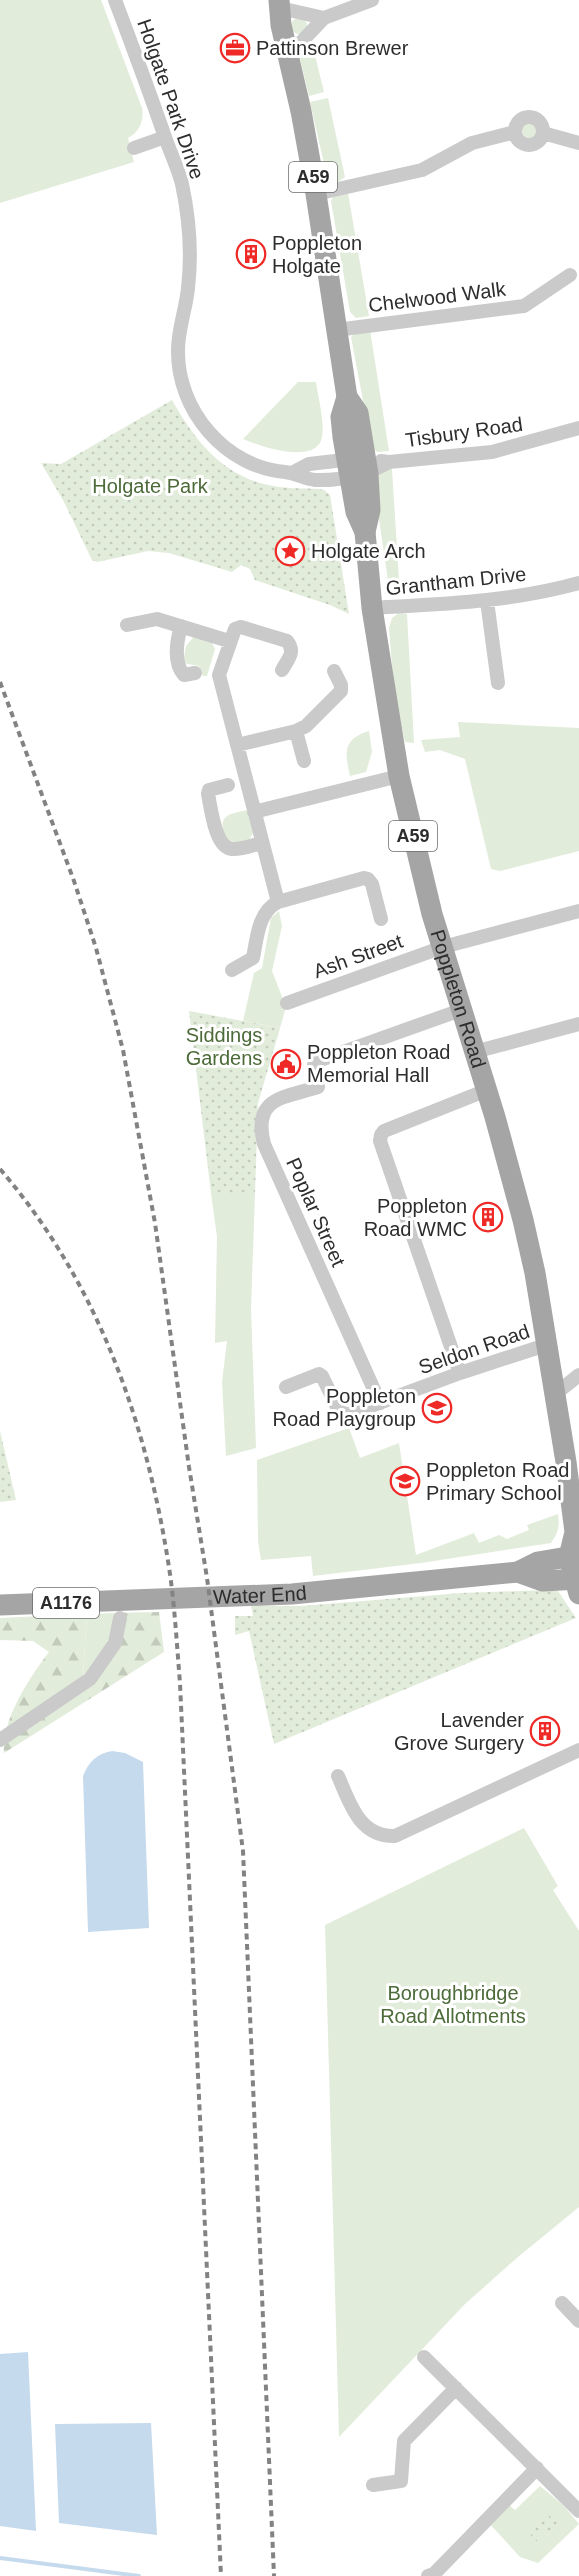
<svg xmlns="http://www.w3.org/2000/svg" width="579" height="2576" font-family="Arial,sans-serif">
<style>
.green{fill:#e2ecda}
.forest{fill:url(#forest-firs)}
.park{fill:url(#park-dots)}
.water{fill:#c5daed}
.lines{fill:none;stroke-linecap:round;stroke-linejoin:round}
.stream{stroke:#c5daed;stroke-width:4}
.minor{stroke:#cacaca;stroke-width:14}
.primary{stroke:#a5a5a5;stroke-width:21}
.rail{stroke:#828282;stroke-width:4;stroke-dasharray:6 4.5;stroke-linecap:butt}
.labels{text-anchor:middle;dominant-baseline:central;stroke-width:6;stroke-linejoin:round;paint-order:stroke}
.shield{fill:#fff;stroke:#6c6c6c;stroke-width:1.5}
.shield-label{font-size:18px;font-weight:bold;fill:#2d2d2d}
.poi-label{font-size:20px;fill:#2d2d2d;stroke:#fff;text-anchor:start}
.street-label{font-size:20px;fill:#2d2d2d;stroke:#fff}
.park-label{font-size:20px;fill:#4c6b39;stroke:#fff}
</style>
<defs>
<pattern id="forest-firs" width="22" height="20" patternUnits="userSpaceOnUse" patternTransform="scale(1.5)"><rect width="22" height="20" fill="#e2ecda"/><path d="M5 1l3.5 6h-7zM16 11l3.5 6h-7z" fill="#c2cbbb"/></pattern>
<pattern id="park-dots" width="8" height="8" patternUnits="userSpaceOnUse" patternTransform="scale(1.5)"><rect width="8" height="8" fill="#e2ecda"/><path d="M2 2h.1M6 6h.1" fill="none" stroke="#c2cbbb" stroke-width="1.8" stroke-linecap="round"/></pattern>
</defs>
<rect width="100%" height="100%" fill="#fff"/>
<path class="green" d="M0 0H101L142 108C144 120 140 132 128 138L134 162 0 203Z
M291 26a8 8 0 1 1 16 0a8 8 0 1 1-16 0Z
M312 43 324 92 309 96 299 55Z
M328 98 345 177 334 185 327 177 310 102Z
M522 130a8 8 0 1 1 16 0a8 8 0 1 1-16 0Z
M348 193 369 316 356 318 350 312 331 201 333 197Z
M370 330 389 451 377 452 372 448 351 337 354 334Z
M298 382H316C318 397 325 423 322 437 317 466 259 446 243 439Z
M386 467 392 469 400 596 393 594 389 587 374 486 380 471Z
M399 613 407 614 414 743 405 742 394 690 389 628 392 618Z
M195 635 211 641 215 649 207 676H203L199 666 183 663 186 646Z
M458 722 579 728V851L500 871 491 869 465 759 440 750 425 752 421 740 460 737Z
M369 731 372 752 366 772 350 776C345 754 342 739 369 731Z
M247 810 253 833 249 840 238 843 225 840C219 816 224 815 247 810Z
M279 911 282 926 272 971 286 1007 280 1028 243 1021 254 973 262 968 271 918Z
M211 1193H255L251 1309 256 1448 226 1456 222 1382 227 1341 215 1343 217 1237Z
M349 1428 360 1458 399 1443 416 1555 474 1533 479 1543 499 1535 507 1539 529 1530 527 1525 558 1514C560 1528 558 1532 551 1543L421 1563 313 1576 311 1556 261 1560 258 1541 257 1460Z
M114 1613C112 1639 103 1659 83 1676L87 1614Z
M524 1828 558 1886 553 1890 579 1931V2207L518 2257 465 2304 339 2437 325 1925Z
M540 2486 563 2505 579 2524 538 2563 520 2557 489 2523 508 2504 515 2510Z"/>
<path class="forest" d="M159 1612 164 1652 4 1753C0 1722 31 1675 49 1652L33 1641 0 1640V1618L87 1614 83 1676C103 1659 112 1638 114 1613Z"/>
<path class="park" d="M172 400C195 441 223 477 273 486 288 489 304 488 319 489L324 490 330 495 349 614 330 605 255 580 250 569 241 565 232 572 169 553 148 551 97 562 92 560 63 500 41 463 61 464Z
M189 1011 280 1028 258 1103 255 1193H211Z
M0 1431 16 1500 0 1502Z
M548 1590 558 1591 576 1618 274 1744 249 1631 235 1635V1616H253L251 1606H302L461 1593Z
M549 2515 555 2517 560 2529 558 2533 549 2535 543 2533 544 2529 537 2532V2541L531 2543 529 2540 539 2518 543 2516 549 2520Z"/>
<path class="water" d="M112 1751 125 1753 143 1762 149 1928 88 1932 83 1776C89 1761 97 1754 112 1751Z
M28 2352 36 2531 0 2526V2354Z
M151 2423 157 2535 59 2523 55 2424Z"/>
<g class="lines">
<path class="stream" d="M0 2558 139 2576"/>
<path class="minor" d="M115 0C132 45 149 91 165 137 170 152 178 168 182 184 189 217 192 254 188 288 186 309 178 329 178 350 177 410 225 467 285 472 295 473 305 479 315 480 341 481 367 474 389 462
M280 8 324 18
M288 56 324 18 372 0
M515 131a14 14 0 1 1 28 0a14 14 0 1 1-28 0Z
M543 133 579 143
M134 148 165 137
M316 194 422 170 472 143 515 132
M336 330 524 306 570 275
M381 461 389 462 492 452 579 428
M292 473 309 464 353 459
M487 601 498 683
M372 608C442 604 511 602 579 583
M127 625 157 619 229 641
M181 626C177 640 173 663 184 675L195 673
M296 731 304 761
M237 745 296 731 306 726 341 691V685L334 671
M228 785 209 790 208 794C211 808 215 848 232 849 241 850 253 845 261 843
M254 812 399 776
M278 902 219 675 235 629 241 627 287 641C296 652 288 659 282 670
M232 970 253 958C257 938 258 912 278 902L364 878 368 879 372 884 381 919
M287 1003 443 947 579 911
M474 1052 579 1024
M460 1373 380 1141 381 1135 384 1131 487 1090
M286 1387 319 1374 322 1376 339 1411 347 1415 460 1373 546 1345
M554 1395 579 1375
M380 1403 264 1144C252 1097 284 1098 318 1087L314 1065 315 1062 461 1010
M0 1740 90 1679 115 1643 120 1618
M338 1776C350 1803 359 1837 395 1836L579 1750
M562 2303 579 2321
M424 2357 579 2511
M373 2485 401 2481 404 2441 456 2388
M428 2576 434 2574 537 2468"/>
<g class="primary">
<path id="s1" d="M279 0 281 25 301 111 316 194 347 397 358 413 368 474 370 510 365 532 372 608 399 776 432 914 495 1117 523 1220 535 1273 566 1462 575 1532 569 1557 579 1594"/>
<path d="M347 397 341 417 343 437 356 512 365 532"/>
<path d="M518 1572 543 1581 579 1579"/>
<path id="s2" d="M0 1605 292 1594 518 1572 538 1562 579 1555"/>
</g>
<path class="rail" d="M0 682 74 881 96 948 123 1050 155 1223 189 1467 207 1578 243 1851 274 2576
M0 1169C99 1284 148 1426 170 1574 175 1610 177 1647 180 1683L221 2576"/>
</g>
<defs>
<g id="office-ring" transform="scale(1.5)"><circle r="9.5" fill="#fff" stroke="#ee2926" stroke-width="1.5"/><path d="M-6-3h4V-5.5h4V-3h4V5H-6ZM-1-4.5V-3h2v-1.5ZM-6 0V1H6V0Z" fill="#ee2926"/></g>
<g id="building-ring" transform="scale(1.5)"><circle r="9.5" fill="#fff" stroke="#ee2926" stroke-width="1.5"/><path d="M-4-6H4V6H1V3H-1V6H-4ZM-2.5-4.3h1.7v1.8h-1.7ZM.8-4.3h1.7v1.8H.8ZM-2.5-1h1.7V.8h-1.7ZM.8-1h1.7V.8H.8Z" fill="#ee2926"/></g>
<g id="sight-ring" transform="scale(1.5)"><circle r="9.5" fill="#fff" stroke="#ee2926" stroke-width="1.5"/><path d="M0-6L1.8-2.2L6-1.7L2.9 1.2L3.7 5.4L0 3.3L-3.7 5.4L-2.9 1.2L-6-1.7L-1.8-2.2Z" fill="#ee2926"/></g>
<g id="civic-ring" transform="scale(1.5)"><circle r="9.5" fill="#fff" stroke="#ee2926" stroke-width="1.5"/><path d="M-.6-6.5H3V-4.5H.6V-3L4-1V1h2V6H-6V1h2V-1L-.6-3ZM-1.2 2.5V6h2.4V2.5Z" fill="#ee2926"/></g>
<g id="school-ring" transform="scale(1.5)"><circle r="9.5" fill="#fff" stroke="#ee2926" stroke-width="1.5"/><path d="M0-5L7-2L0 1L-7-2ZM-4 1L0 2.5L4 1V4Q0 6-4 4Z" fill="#ee2926"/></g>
</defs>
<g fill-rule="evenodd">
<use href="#office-ring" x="235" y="48"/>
<use href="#building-ring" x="251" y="254"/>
<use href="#sight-ring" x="290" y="551"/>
<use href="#civic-ring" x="286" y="1064"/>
<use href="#building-ring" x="488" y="1217"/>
<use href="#school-ring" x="437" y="1408"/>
<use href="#school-ring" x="405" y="1481"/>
<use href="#building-ring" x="545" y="1731"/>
</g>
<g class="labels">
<g class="shield">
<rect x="289" y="162" width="48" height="30" rx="4.5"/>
<rect x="389" y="821" width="48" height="30" rx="4.5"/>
<rect x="33" y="1588" width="66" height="30" rx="4.5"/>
</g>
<g class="shield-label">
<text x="313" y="177">A59</text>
<text x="413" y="836">A59</text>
<text x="66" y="1603">A1176</text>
</g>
<g class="poi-label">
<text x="256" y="48">Pattinson Brewer</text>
<text x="272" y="243">Poppleton<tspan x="272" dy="23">Holgate</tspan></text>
<text x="311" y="551">Holgate Arch</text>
<text x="307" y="1052">Poppleton Road<tspan x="307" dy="23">Memorial Hall</tspan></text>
<text x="467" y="1206" text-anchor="end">Poppleton<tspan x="467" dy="23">Road WMC</tspan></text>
<text x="416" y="1396" text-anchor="end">Poppleton<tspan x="416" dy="23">Road Playgroup</tspan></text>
<text x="426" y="1470">Poppleton Road<tspan x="426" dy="23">Primary School</tspan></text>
<text x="524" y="1720" text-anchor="end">Lavender<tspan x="524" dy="23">Grove Surgery</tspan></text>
</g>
<g class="street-label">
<text transform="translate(171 99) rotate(71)">Holgate Park Drive</text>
<text transform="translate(437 297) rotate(-7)">Chelwood Walk</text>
<text transform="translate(464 432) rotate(-8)">Tisbury Road</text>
<text transform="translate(456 581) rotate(-6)">Grantham Drive</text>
<text transform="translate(358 956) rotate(-20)">Ash Street</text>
<text stroke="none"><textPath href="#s1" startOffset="1020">Poppleton Road</textPath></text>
<text transform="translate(316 1212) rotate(66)">Poplar Street</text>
<text transform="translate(474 1349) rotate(-19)">Seldon Road</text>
<text stroke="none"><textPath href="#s2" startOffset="260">Water End</textPath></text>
</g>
<g class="park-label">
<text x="150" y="486">Holgate Park</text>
<text x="224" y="1035">Siddings<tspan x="224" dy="23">Gardens</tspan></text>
<text x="453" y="1993">Boroughbridge<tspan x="453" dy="23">Road Allotments</tspan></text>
</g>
</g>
</svg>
